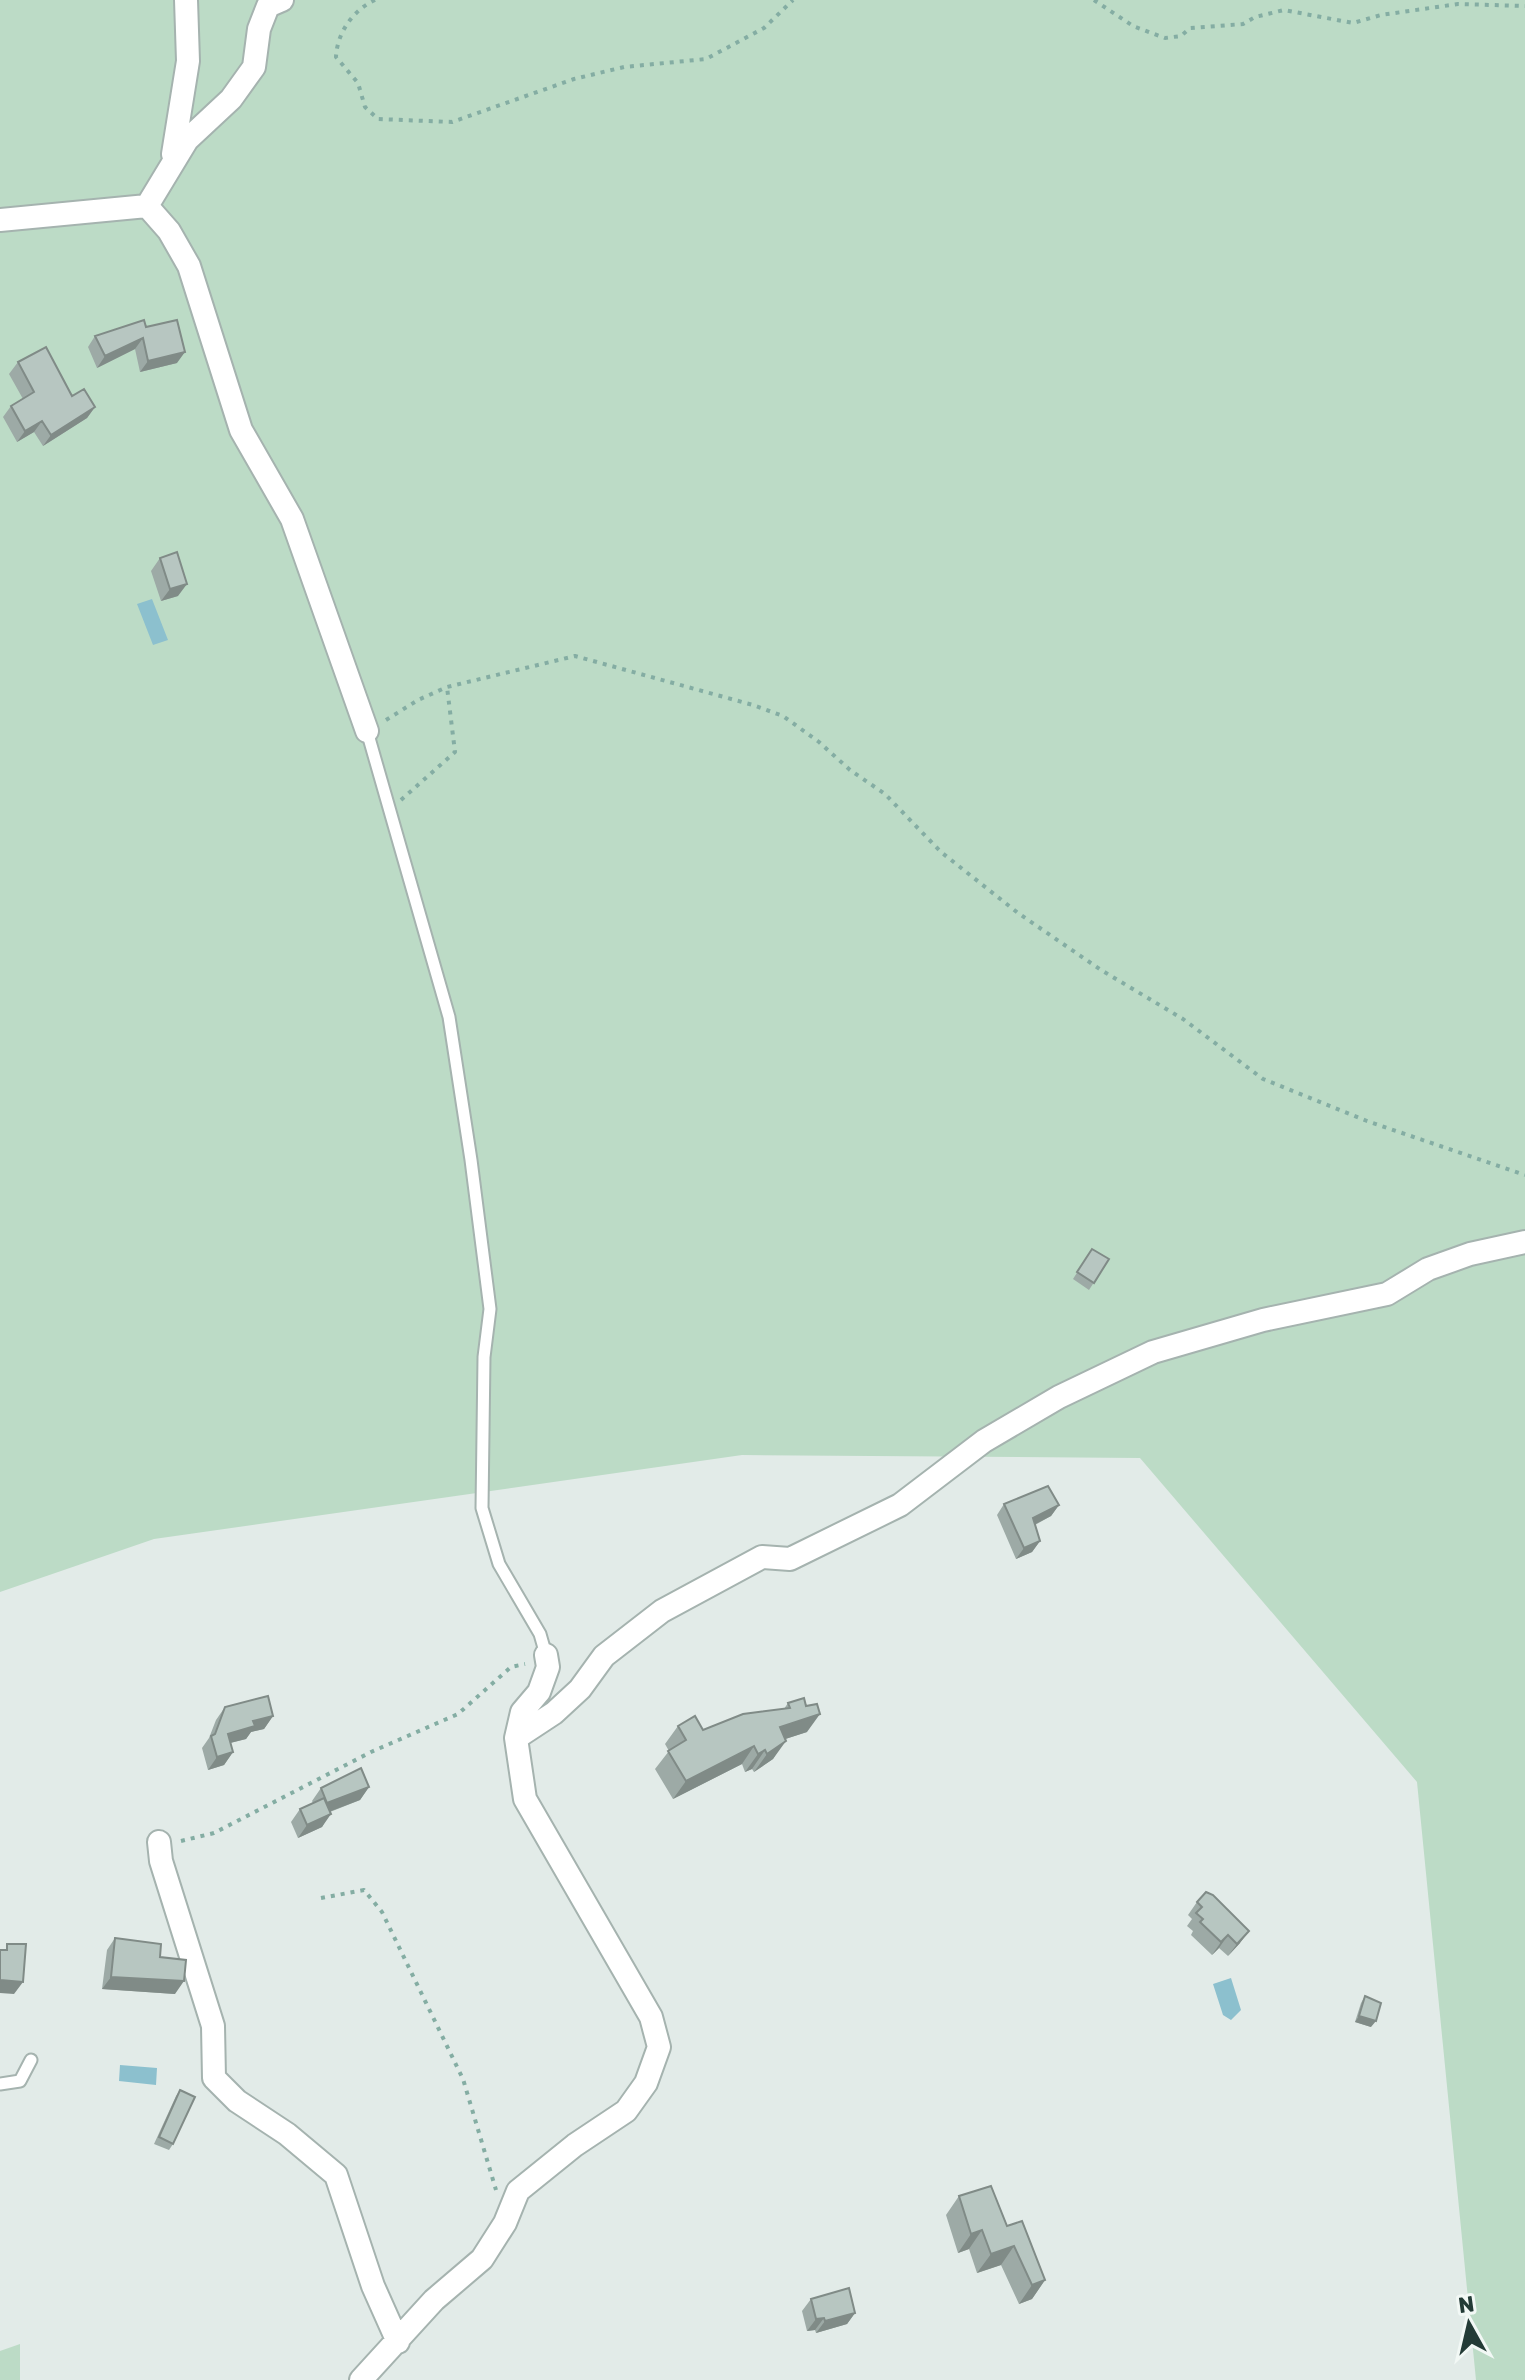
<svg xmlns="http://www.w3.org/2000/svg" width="1525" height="2380" font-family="Rubik,sans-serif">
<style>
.green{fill:#bcdbc6}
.water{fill:#8cc0ce}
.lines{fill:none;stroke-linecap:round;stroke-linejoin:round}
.service-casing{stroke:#a5b3af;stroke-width:15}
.minor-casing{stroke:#a5b3af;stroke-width:26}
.path{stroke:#84ada3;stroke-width:4;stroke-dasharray:4 6;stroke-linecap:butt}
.service{stroke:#fff;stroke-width:11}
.minor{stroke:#fff;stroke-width:22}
.wall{fill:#9daaa6}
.shaded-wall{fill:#808b87}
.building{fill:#b7c6c1;stroke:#808b87;stroke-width:2}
</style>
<rect width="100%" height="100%" fill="#e2ebe8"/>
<path class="green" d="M0 0H1525V2380H1476L1417 1782 1140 1458 742 1455 154 1539 0 1592Z
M20 2344V2380H0V2351Z"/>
<path class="water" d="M152 599 168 640 153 645 137 604Z
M1231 1978 1241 2010 1231 2020 1223 2015 1213 1984Z
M120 2065 157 2068 156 2085 119 2081Z"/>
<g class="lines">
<g class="service-casing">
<path id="service" d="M367 731 449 1017 471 1160 490 1309 484 1357 482 1508 499 1564 540 1634 546 1655
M0 2084 20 2081 31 2060"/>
</g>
<g class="minor-casing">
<path id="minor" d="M176 157 173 154 188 61 186 0
M147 206 169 231 189 266 241 430 292 519 367 731
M0 220 147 206 187 140 231 99 254 67 259 29 268 6 282 0
M516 1738 554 1713 580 1689 604 1656 662 1611 762 1557 790 1559 900 1505 984 1441 1059 1397 1153 1352 1263 1320 1387 1294 1428 1269 1470 1254 1525 1242
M159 1842 161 1861 213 2026 214 2078 237 2101 287 2134 336 2175 373 2286 398 2342
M361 2380 434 2300 482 2259 505 2223 518 2191 575 2145 626 2111 646 2083 659 2047 651 2017 525 1799 516 1738 522 1712 539 1692 548 1667 546 1655"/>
</g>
<path class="path" d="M375 0C353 10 337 33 336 57L358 83 365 107 378 119 452 122 574 79 624 67 706 59 764 28 793 0
M1094 0 1133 26 1165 38 1181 36 1190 28 1243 24 1255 17 1284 10 1353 23 1381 15 1458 4 1525 6
M386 720 418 700 447 687 575 656 753 705 783 716 819 742 850 770 885 794 941 852 1018 913 1101 970 1183 1019 1263 1079 1367 1121 1525 1175
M401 800 455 752 447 687
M181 1841 214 1833 371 1752 458 1714 511 1667 525 1664
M321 1898 364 1890 382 1912 463 2079 496 2190"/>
<use href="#service" class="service"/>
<use href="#minor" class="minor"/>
</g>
<path class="wall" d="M146 327 177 363 140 372 135 349 97 368 88 347 95 336Z
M18 362 72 396 95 407 87 418 43 446 34 432 17 442 3 417 11 406 23 399 9 374Z
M160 558 178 596 161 601 151 571Z
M1092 1249 1109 1259 1089 1290 1073 1279Z
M1004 1504 1059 1505 1051 1516 1035 1525 1040 1541 1032 1552 1016 1559 997 1515Z
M788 1703 807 1732 785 1739 773 1759 754 1772 752 1769 745 1772 742 1764 673 1799 655 1769 669 1751 665 1744 678 1726 703 1730 784 1709Z
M225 1707 273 1716 264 1729 251 1732 246 1739 230 1743 233 1752 224 1765 208 1770 202 1748 209 1738 216 1720Z
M369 1787 360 1800 330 1812 322 1827 298 1838 291 1822 300 1809 313 1803 312 1801 321 1788Z
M1197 1902 1240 1943 1228 1956 1219 1948 1212 1955 1191 1935 1193 1931 1187 1926 1192 1919 1188 1915Z
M115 1938 160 1957 175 1994 102 1989 107 1950Z
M1365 1996 1371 2027 1355 2022 1361 2003Z
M180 2090 173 2144 169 2150 154 2144 176 2096Z
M959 2196 1007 2226 1045 2280 1032 2299 1019 2304 1001 2265 977 2273 969 2249 958 2253 946 2215Z
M811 2299 855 2313 847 2324 816 2333 815 2330 807 2331 802 2311Z"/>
<path class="shaded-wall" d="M143 338 135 349 97 368 105 356Z
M185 352 177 363 140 372 148 361Z
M95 407 87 418 43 446 51 435Z
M42 421 34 432 17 442 25 431Z
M187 584 178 596 161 601 170 589Z
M1059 1505 1051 1516 1026 1529 1033 1518Z
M1040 1541 1032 1552 1016 1559 1024 1548Z
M820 1714 807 1732 767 1745 780 1727Z
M273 1716 264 1729 251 1732 246 1739 218 1746 228 1734 253 1721Z
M786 1741 773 1759 754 1772 767 1754Z
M754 1746 742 1764 673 1799 686 1781Z
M765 1750 752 1769 745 1772 758 1754Z
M233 1752 224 1765 208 1770 217 1757Z
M369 1787 360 1800 318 1816 327 1803Z
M331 1814 322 1827 298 1838 307 1825Z
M1249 1931 1240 1943 1228 1956 1237 1944Z
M1228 1935 1219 1948 1212 1955 1221 1942Z
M111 1977 184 1981 175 1994 102 1989Z
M0 1980 23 1982 14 1994 0 1993Z
M1359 2016 1376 2021 1371 2027 1355 2022Z
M982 2230 969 2249 958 2253 971 2234Z
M1014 2246 1001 2265 977 2273 991 2254Z
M1045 2280 1032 2299 1019 2304 1032 2285Z
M855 2313 847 2324 816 2333 825 2321Z
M824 2318 815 2330 807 2331 816 2319Z"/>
<path class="building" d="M144 320 146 327 177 320 185 352 148 361 143 338 105 356 95 336Z
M46 347 72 396 84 389 95 407 51 435 42 421 25 431 11 406 34 392 18 362Z
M177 552 187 584 170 589 160 558Z
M1092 1249 1109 1259 1094 1283 1077 1272Z
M1048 1486 1059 1505 1033 1518 1040 1541 1024 1548 1004 1504Z
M268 1696 273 1716 253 1721 255 1726 228 1734 233 1752 217 1757 211 1736 215 1734 225 1707Z
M804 1698 806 1706 817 1704 820 1714 780 1727 786 1741 767 1754 765 1750 758 1754 754 1746 686 1781 668 1751 686 1740 678 1726 695 1716 703 1730 743 1714 790 1708 788 1703Z
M361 1768 369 1787 327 1803 321 1788Z
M324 1798 331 1814 307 1825 300 1809Z
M1206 1892 1213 1895 1249 1931 1237 1944 1228 1935 1221 1942 1200 1922 1203 1919 1196 1913 1202 1907 1197 1902Z
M115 1938 161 1944 160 1957 186 1960 184 1981 111 1977Z
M7 1944H26L23 1982 0 1980V1950H7Z
M1365 1996 1381 2003 1376 2021 1359 2016Z
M180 2090 195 2097 173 2144 159 2137Z
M991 2186 1007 2226 1022 2221 1045 2280 1032 2285 1014 2246 991 2254 982 2230 971 2234 959 2196Z
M849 2288 855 2313 825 2321 824 2318 816 2319 811 2299Z"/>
<g transform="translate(1469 2324) rotate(352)" stroke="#f2f8f5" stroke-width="6" paint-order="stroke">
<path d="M0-6L14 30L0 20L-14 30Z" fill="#233b36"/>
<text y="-12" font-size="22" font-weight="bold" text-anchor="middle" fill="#233b36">N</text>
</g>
</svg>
